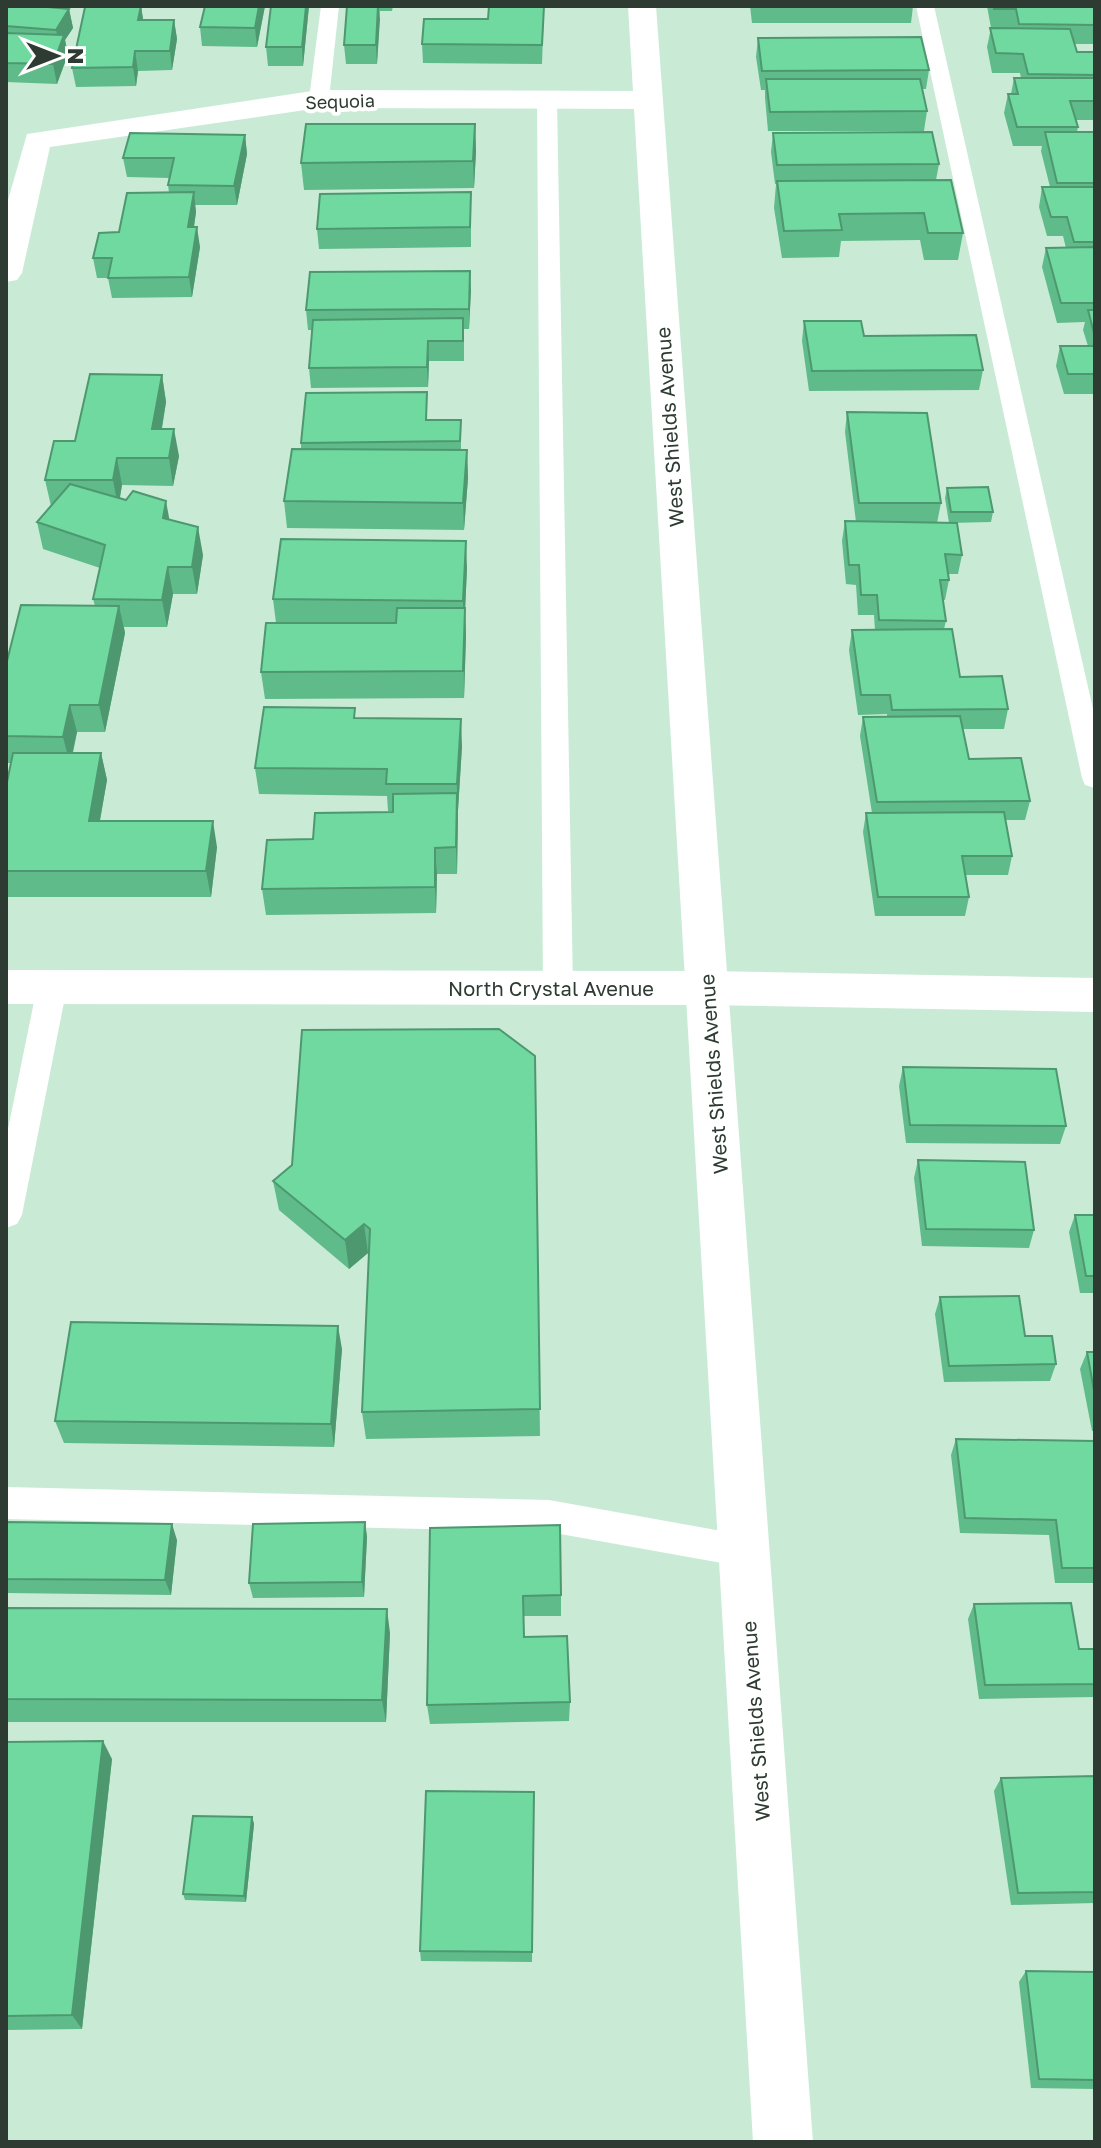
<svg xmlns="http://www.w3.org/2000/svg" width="1101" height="2148" font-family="'Golos Text',sans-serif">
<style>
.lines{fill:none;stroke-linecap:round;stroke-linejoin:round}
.service{fill:#fff;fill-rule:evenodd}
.minor{fill:#fff;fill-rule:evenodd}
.secondary{fill:#fff;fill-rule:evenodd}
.wall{fill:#5fbb8a}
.shaded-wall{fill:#4e9870}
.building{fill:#6fd9a0;stroke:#4e9870;stroke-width:2}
.labels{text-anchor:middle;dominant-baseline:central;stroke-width:8;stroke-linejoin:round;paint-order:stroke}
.far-street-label{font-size:18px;fill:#2d3b32;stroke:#fff}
.street-label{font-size:20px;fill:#2d3b32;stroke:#fff}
</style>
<rect width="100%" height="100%" fill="#c9ebd6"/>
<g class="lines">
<path class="service" d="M321 6H339L329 99 319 105 309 99Z
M916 6H934L1095 718V788L1085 785 1082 778Z
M547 94 557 100 573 988 568 996 558 999 548 996 543 988 537 100Z
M52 976 62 979 67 987 22 1215 17 1224 6 1228V1139L37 987 42 979Z
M6 1487 549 1500 744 1535 756 1539 762 1551 756 1563 744 1567 549 1532 6 1519Z"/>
<path class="minor" d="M319 90 647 91 657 94 661 100 657 106 647 109 319 108 50 147 22 273 17 280 6 282V207L27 134Z
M6 970 707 971 1095 978V1012L707 1005 6 1004Z"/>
<path class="secondary" d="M628 6H656L813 2142H753Z"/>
</g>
<path class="wall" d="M6 6 69 9 73 28 65 40 68 54 57 84 6 82Z
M141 6 143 20H174L177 39 172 70 138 71 136 86 76 87 72 68Z
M205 6H265L257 47 202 46 200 27Z
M271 6H309L303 66H268L266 47Z
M347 6H393L392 11H380L377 64H346L344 45Z
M544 6 542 64 423 63 422 44 488 19Z
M750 6H913L911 23H752Z
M987 6H1094L1095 44H1074L1077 52H1095V120H1076L1078 127 1077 132 1095 133V394H1064L1056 366 1060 346H1088L1083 330 1085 322 1057 323 1042 267 1046 248H1066L1063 236H1047L1039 207 1042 187H1050L1041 151 1042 146H1013L1004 113 1008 94H1011L1014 78H1021L1020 73H992L987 47 991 28Z
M758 38 929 70 926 89H922L927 111 924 131H768L765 98V90H761L756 57Z
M475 124 476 151 474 188 304 190 301 163Z
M773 133 939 164 936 180 963 233 958 260H924L920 240 841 241 839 257 782 258 774 208 776 184H775L771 152Z
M245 135 247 154 237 205H195L196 212 194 227 200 247 192 297 112 298 108 278H97L93 258 119 232 169 193 168 185 169 178 127 177 123 158Z
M471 192V247L319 249 317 229Z
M470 271 469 329H464V361H429L428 387 311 388 309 368 312 330H308L306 310Z
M804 321 864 336 983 370 979 390 809 391 802 341Z
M162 375 166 402 162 429 179 456 173 486 122 485 120 498 169 519 203 555 197 594H173L167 627H124L125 633 105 732H77L73 753H101L107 780 100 821 217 847 211 897H6V787L11 763H6V665L95 606 93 599 100 568 43 549 37 522 51 506 45 480 75 441Z
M427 392V420H461V450H467L468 478 464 530 287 528 284 501 301 449V443Z
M847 412 941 503 937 523 962 555 958 574H948L949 580 945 600H943L946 621 944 629 960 677 1008 709 1004 729H963L969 759 1030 801 1025 820H1006L1012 856 1008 875H966L969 897 965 916H875L863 832 866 813H872L860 736 863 717H887V714L858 715 849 650 852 630H875L874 615H858L856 585 846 584 842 541 845 521 856 522 845 432Z
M947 488 993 512 991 522 949 523 945 498Z
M467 568 465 611 466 635 464 698 265 699 261 672 276 623 273 599Z
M356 719 462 746 458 810 457 874H437L436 913 266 915 262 889 313 839 393 812 388 811 387 796 259 794 255 768Z
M535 1056 540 1436 366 1439 362 1412 369 1254 368 1253 349 1269 279 1210 273 1181Z
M903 1067 1066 1126 1060 1144 906 1143 899 1086Z
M918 1160 1034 1230 1029 1248 922 1246 914 1178Z
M1075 1215H1095V1293H1080L1069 1232Z
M940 1297 1025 1336 1056 1364 1050 1381 944 1382 935 1314Z
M342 1349 334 1447 64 1443 55 1421Z
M1087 1352H1095V1431H1092L1080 1369Z
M956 1439 1095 1441V1583H1055L1049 1535 960 1533 951 1455Z
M6 1522 177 1540 171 1595 6 1593Z
M365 1522 367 1537 364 1597 253 1598 249 1583Z
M430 1528 561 1595V1616H523L524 1637 570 1702 569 1721 430 1724 427 1705Z
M974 1604 1079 1649H1095V1697L979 1699 968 1619Z
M6 1608 390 1633 386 1722H6Z
M6 1742 112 1759 82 2029 6 2030Z
M1095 1776V1903L1011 1905 994 1791 1001 1778Z
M534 1792 532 1962 421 1961 420 1951Z
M252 1817 254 1824 246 1902 185 1900 183 1894Z
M1026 1971 1095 1972V2089L1031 2088 1019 1982Z"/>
<path class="shaded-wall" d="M141 6 144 25 138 20Z
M259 6H265L257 47 255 28Z
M306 6H309L303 66 302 47Z
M378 6 380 19 377 64 376 45Z
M69 9 73 28 65 40 68 54 57 84 53 64 60 48 56 30Z
M174 20 177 39 172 70 170 51Z
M135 51 138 71 136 86 133 67Z
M475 124 476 151 474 188 473 161Z
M245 135 247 154 237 205 234 186Z
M194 192 196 212 191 247 188 227Z
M197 227 200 247 192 297 189 277Z
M470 271 471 291 469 329V309Z
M428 341 429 361 428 387 427 367Z
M162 375 166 402 157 456 152 429Z
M174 429 179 456 173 486 169 458Z
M467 450 468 478 464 530 463 503Z
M117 458 122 485 118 507 113 480Z
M166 501 171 528 163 518Z
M198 527 203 555 197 594 192 567Z
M466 541 467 568 465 611 466 635 464 698 463 601Z
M168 567 173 594 167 627 162 600Z
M119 606 125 633 105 732 99 705Z
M70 705 77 732 70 764 63 737Z
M461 719 462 746 458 810 457 874 456 847 457 784Z
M101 753 107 780 95 847 89 821Z
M213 821 217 847 211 897 206 871Z
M435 848 437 874 436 913 435 887Z
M364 1224 368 1253 349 1269 345 1240Z
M338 1326 342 1349 334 1447 331 1424Z
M365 1522 367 1537 364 1597 362 1582Z
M172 1524 177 1540 171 1595 165 1580Z
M387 1609 390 1633 386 1722 382 1700Z
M103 1741 112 1759 82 2029 72 2015Z
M252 1817 254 1824 246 1902 244 1896Z"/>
<path class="building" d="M6 6H37L69 9 56 30 6 26Z
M141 6 138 20H174L170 51H135L133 67 72 68 85 7Z
M205 6H259L255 28 200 27Z
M271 6H306L302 47H266Z
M347 6H378L376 45H344Z
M489 6H544L542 45 422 44 424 19H488Z
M994 6H1094L1095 25 1019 24 1016 9H994Z
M990 28 1070 29 1077 52H1095V75L1028 74 1023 54 996 53Z
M6 33 64 35 53 64 6 63Z
M921 37 929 70 762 71 758 38Z
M1014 78H1095V101H1070L1078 127H1017L1008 94H1018Z
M766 79H920L927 111 770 112Z
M306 124H475L473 161 301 163Z
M932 132 939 164 777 165 773 133Z
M1045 132H1095V183H1057Z
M130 133 245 135 234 186 168 185 174 158H123Z
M951 180 963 233H928L924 213 839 214 842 230 784 231 777 181Z
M1042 187H1095V242H1074L1067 217H1051Z
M194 192 188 227H197L189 277 108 278 112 258H93L99 233 119 232 127 193Z
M471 192 470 227 317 229 320 194Z
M1095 247V303H1061L1046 248Z
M470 271 469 309 306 310 310 272Z
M1088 310H1095V337Z
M463 318V341H428L427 367 309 368 313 320Z
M804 321H861L864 336 976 335 983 370 812 371Z
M1060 346H1095V374H1068Z
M90 374 162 375 152 429H174L169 458H117L113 480H45L54 441H75Z
M427 392 426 420H461L460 441 301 443 306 393Z
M847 412 927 413 941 503H859Z
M292 449 467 450 463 503 284 501Z
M70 484 126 500 133 491 166 501 163 518 198 527 192 567H168L162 600 93 599 105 545 37 522Z
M988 487 993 512H951L947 488Z
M845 521 957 523 962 555 945 554 949 580H940L946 621 879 620 877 595H861L859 565H849Z
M281 539 466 541 463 601 273 599Z
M21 605 119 606 99 705H70L63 737 6 736V665Z
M397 608H465L463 671 261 672 266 623H396Z
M952 629 960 677 1002 676 1008 709 892 710 890 695H861L852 630Z
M264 707 355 708 354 718 461 719 457 784H386L387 769 255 768Z
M960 716 969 759 1021 758 1030 801 877 802 863 717Z
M13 753H101L89 821H213L206 871H6V787Z
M457 793 456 847 435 848V887L262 889 267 840 313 839 315 813 393 812V794Z
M1004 812 1012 856H962L969 897H878L866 813Z
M499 1029 535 1056 540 1409 362 1412 370 1229 364 1224 345 1240 273 1181 292 1165 302 1030Z
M903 1067 1056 1069 1066 1126 910 1125Z
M918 1160 1025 1162 1034 1230 926 1229Z
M1075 1215H1095V1276H1086Z
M1019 1296 1025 1336H1052L1056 1364 949 1366 940 1297Z
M71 1322 338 1326 331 1424 55 1421Z
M1087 1352H1095V1396Z
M956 1439 1095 1441V1568H1062L1056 1520 965 1518Z
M6 1522 172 1524 165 1580 6 1579Z
M365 1522 362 1582 249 1583 253 1524Z
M560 1525 561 1595 523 1596 524 1637 567 1636 570 1702 427 1705 430 1528Z
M1071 1603 1079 1649H1095V1684L985 1685 974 1604Z
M6 1608 387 1609 382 1700 6 1699Z
M103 1741 72 2015 6 2016V1742Z
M1095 1776V1892L1018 1893 1001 1778Z
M426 1791 534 1792 532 1952 420 1951Z
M193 1816 252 1817 244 1896 183 1894Z
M1026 1971 1095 1972V2080L1039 2079Z"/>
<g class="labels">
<g class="far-street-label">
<text transform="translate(340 101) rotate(-2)">Sequoia</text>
</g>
<g class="street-label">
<text transform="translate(669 427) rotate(-94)">West Shields Avenue</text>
<text x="551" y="988">North Crystal Avenue</text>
<text transform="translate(713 1074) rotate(-94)">West Shields Avenue</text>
<text transform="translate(755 1721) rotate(-94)">West Shields Avenue</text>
</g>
</g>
<rect width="1101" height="2148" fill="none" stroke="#2d3b32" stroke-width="16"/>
<g transform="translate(56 56) rotate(90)" stroke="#ffffff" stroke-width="6" paint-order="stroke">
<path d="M0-6L14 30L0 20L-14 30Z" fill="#2d3b32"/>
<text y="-12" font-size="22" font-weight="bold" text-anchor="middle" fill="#2d3b32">N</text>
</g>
</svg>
